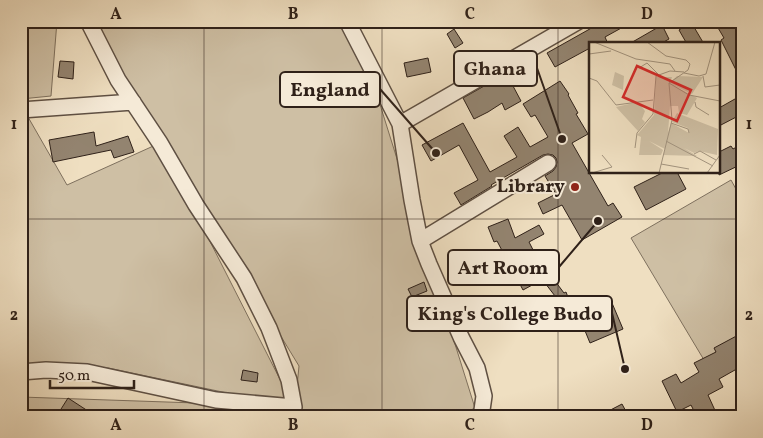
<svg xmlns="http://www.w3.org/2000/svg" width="763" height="438" font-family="Vollkorn,serif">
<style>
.green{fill:#cebfa4;stroke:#7e705e}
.building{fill:#938470;stroke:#2f2119}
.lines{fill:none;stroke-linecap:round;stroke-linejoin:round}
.minor-casing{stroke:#5f5043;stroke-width:18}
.minor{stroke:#f5ead7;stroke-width:15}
.grid{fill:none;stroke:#2f2119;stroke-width:1;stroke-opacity:0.55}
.poi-dot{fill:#8f2418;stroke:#f5ead7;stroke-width:2}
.labels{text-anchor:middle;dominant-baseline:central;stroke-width:4;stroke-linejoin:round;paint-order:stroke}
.poi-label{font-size:19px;font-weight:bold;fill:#2f2119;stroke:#f5ead7;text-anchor:end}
.inset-road{fill:none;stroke:#a2937e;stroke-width:1}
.view{fill:#d62828;fill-opacity:0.15;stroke:#d62828;stroke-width:2.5}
.inset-edge{fill:none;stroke:#2f2119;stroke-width:2.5}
.leader{fill:none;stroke:#2f2119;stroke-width:2}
.callout-dot{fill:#2f2119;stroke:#f5ead7;stroke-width:2}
.callout{fill:#f5ead7;stroke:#2f2119;stroke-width:2}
.callout-label{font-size:20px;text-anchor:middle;font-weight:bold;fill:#2f2119}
.neatline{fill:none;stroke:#2f2119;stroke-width:2}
.grid-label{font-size:16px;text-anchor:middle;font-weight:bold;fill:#2f2119}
</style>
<rect width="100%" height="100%" fill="#efdfc1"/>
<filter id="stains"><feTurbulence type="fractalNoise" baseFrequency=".004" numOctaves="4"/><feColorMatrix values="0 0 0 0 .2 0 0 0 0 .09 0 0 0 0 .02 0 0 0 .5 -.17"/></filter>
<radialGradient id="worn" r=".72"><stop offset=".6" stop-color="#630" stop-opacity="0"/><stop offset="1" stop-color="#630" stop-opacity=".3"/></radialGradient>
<path class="green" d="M21 21H57L51 96 21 99Z
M89 21H342L367 63 475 408 456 417H294L299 366Z
M21 110H24L67 185 160 143 294 407 108 368 21 373Z
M731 180 742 200V338L704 360 631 238Z
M21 397 283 406 280 417H21Z"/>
<path class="building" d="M604 21H634L605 37 608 44H590V48L555 67 547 53Z
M714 21H742V33L737 36 742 44V82L721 40 724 38Z
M691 22 704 44H687L679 30Z
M662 25 669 39 660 44H629Z
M454 29 463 43 455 48 447 34Z
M428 58 431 72 407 77 404 63Z
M530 60 538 72 513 86 521 101 505 110 502 103 488 112 474 119 463 98Z
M60 61 74 62 73 79 58 77Z
M560 81 569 94 568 95 578 113 576 114 588 134 572 143 608 206 613 203 622 217 582 240 562 205 543 214 538 203 556 194 545 176 553 171 556 167 557 162 556 158 553 155 548 154 543 155 491 185 492 186 461 205 454 193 478 180 459 145 431 161 422 145 463 123 490 172 517 157 504 136 518 127 530 147 548 137 535 115 531 117 523 104Z
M742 95V114L719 126V108Z
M94 132 96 146 128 136 134 152 114 158 111 150 53 162 49 140Z
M742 144V164L719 175V152L731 146 733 149Z
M664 172H677L686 189 646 210 634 187Z
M508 219 515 238 539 225 544 234 529 242 547 277 523 290 497 241 494 242 488 227Z
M552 277 564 293 566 292 571 305 560 309 555 296 545 283Z
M424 282 427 291 412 297 408 289Z
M612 303 623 329 590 343 579 316Z
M742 333V366L719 379 723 387 708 395 718 417H697L691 405 677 412 662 381 676 374 681 383 699 372 694 363 716 352 714 348Z
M243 370 258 373 257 382 241 380Z
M68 398 88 411 84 417H56Z
M622 404 629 417H597Z"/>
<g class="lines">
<g class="minor-casing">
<path id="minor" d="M88 21 118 80 160 143 196 205 244 278 269 328 289 380 294 407 292 417
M347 21 400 124 412 200 420 241 429 264 461 337 477 368 484 396 481 417
M21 110 133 102
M400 124 579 21
M420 241 548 163
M21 372 46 370 87 372 216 400 294 407"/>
</g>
<use href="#minor" class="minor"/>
</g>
<path class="grid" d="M204 21V417M382 21V417M558 21V417M21 219H742"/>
<circle class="poi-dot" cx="575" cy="187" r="5"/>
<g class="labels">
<g class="poi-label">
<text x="565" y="187">Library</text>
</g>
</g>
<g transform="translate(589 42)">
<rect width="131" height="131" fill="#efdfc1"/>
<path d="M26 30 35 34 34 48 23 43ZM88 34 114 35 103 52 84 43 108 56 98 73 90 71 89 64H81L79 91 82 81 100 91 99 86 83 80 88 71 129 87 128 113 110 109 105 111 95 106 108 114 74 113 76 107 60 99 74 108 72 113H50L52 95 48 93 65 73 67 35H83L81 41ZM49 60 56 69 53 77 56 80 49 89 27 65Z" fill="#cebfa4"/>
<path class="inset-road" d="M5 0 47 17 81 22 86 29M58 0 77 14 97 18 101 22 99 28 80 41 83 78 70 131M0 12 22 9M50 26 58 21 70 33M95 31 110 34 117 32 126 0M114 34 116 45 131 43M0 36 8 39 27 63 64 58M80 41 100 53 131 59M106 60 107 65 120 73M82 81 99 87 100 91M77 99 124 124M46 106 48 91 64 72 67 34 81 29 95 30M105 112 111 109 127 118M72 122 100 127M3 131 23 125 13 113M118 131 131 113"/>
<path class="view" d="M48 24 102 48 88 79 34 55Z"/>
<rect width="131" height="131" class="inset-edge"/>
</g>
<path class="leader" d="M562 139L537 68M436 153L380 89M598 221L559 267M625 369L612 313"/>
<g class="callout-dot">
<circle cx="562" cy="139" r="5"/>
<circle cx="436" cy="153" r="5"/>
<circle cx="598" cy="221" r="5"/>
<circle cx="625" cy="369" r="5"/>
</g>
<g class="callout">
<rect x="454" y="51" width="83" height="35" rx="5"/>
<rect x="280" y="72" width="100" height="35" rx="5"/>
<rect x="448" y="250" width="111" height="35" rx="5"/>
<rect x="407" y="296" width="205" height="35" rx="5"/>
</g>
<g class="callout-label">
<text x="495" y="75">Ghana</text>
<text x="330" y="96">England</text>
<text x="503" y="274">Art Room</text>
<text x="510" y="320">King's College Budo</text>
</g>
<rect width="763" height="438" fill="none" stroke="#efdfc1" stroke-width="55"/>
<path d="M50 380v8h84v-8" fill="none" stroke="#2f2119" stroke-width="2.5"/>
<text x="58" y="380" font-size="15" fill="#2f2119" stroke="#f5ead7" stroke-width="4" paint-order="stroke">50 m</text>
<rect x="28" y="28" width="708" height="382" class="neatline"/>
<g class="grid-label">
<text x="116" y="19">A</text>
<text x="293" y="19">B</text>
<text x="470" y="19">C</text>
<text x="647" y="19">D</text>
<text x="14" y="129">1</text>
<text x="749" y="129">1</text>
<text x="14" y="320">2</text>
<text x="749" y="320">2</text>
<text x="116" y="430">A</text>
<text x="293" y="430">B</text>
<text x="470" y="430">C</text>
<text x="647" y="430">D</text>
</g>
<rect width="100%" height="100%" filter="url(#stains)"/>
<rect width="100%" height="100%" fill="url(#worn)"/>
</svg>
